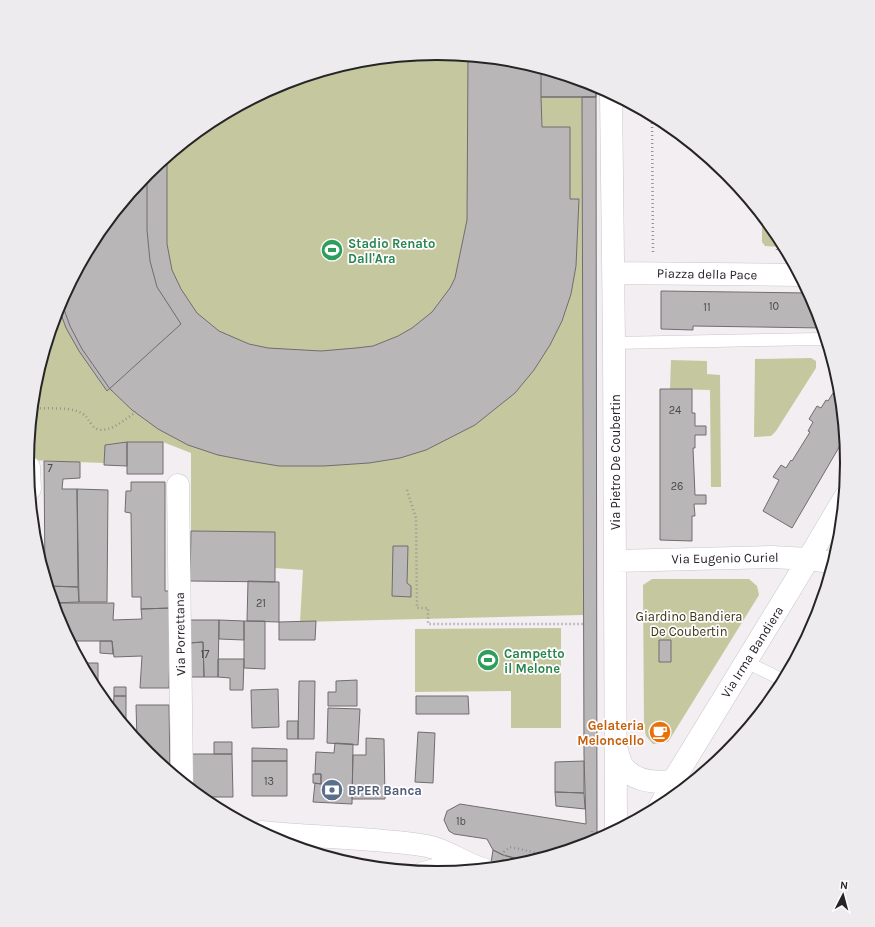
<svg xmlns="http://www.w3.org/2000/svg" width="875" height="927" font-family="Karla,sans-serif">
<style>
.green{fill:#c5c89e}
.building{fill:#b9b6b8;stroke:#706d70}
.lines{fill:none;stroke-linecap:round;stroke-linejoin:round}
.lane-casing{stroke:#c9c6c9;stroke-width:13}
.street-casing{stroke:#c9c6c9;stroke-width:23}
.secondary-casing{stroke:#c9c6c9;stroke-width:23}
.primary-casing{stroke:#c9c6c9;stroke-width:23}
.path{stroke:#959294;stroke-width:2.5;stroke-dasharray:1 3;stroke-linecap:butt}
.lane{stroke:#fff;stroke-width:12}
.street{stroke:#fff;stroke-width:22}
.secondary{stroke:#fff;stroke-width:22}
.primary{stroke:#fff;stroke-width:22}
.labels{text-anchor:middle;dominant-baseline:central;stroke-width:3.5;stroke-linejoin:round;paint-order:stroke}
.number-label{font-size:11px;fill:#4b494a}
.leisure-label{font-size:13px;font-weight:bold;fill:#27864d;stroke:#fffcff;text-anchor:start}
.street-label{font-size:13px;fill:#262526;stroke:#fffcff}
.park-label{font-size:13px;fill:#363711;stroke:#fffcff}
.food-label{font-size:13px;font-weight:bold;fill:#c56008;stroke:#fffcff;text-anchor:end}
.service-label{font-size:13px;font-weight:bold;fill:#4e5e75;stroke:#fffcff;text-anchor:start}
.rim{fill:none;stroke:#262526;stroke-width:2}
</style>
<rect width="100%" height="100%" fill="#f2eef1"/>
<path class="green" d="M438 53 518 61 596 85V97H582L583 615 300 622 303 570 275 568V582L191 531V453L163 442H127L106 445 104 463 27 460 35 383 58 306 147 173 210 122 281 84 358 61Z
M762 215 779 236 784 246 780 247 765 246 762 242Z
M811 358 816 361V368L776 431 771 436 754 437 755 359Z
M671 360 707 361V374L720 375 721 487H711L710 390 670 389Z
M652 579H749L757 586 759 595 668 742 653 744 646 736 644 725 643 585Z
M561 628V728H511V691L415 692V629Z"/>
<path class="building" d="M468 56 518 61 596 85V97H541L542 127H570V199H579L576 266 571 294 562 321 550 345 534 370 515 393 475 425 426 450 400 458 369 463 324 466H279L249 461 218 455 188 445 158 429 132 410 110 389 82 349 70 326 61 301 96 235 147 173 167 157V244L172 270 181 289 197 313 219 331 249 344 268 348 321 351 356 348 373 346 398 336 412 328 432 312 450 288 455 278 467 220Z
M541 68 595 84 596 85V97H541Z
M582 97H596L597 841 531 862 503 855 493 850 487 839 454 834 449 831 444 820 447 811 460 804 586 824 584 755Z
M147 173V230L150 261 157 287 181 324 107 391 79 351 66 328 58 306 96 235Z
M661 291 809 293 817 307 823 328 693 326V330L661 329Z
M840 382 845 437 792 528 763 511 779 480 773 477 781 465 786 468 791 460 792 461 810 432 808 431 813 422 809 419 817 406 821 408 826 400 828 401Z
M660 389H692V413H695V426H706V435H695V448H693L695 495H706V504H694L695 516H692V541L660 540Z
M127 442H163V474H127Z
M127 442V466L104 465 105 445Z
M44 461 80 462V478L63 479 62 489H77L78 587 48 586 45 576Z
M131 482H165V591H171V608L141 609V597H132L131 513 125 512 126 491H131Z
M77 489 108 490 107 602H79Z
M191 531 275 532V582L190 581Z
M393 546H408L407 583 411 586V597L392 596Z
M248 581 279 582V622L247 621Z
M48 586 78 587 79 602 53 603Z
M53 603H114L113 620 142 619 141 609 171 608 169 688H140L142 656 114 657 112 641H69L58 620Z
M189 620H219L218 677H204L203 642 189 643Z
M219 620 244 621V640L219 639Z
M244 621H265V669L244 668Z
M316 621 315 640H279V622Z
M659 640H671V662H659Z
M100 641H112L113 654 100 653Z
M203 642 204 677H188L189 643Z
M218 659H244L243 690H230V678L218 677Z
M81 663H98V694L96 691Z
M357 680V706H328V692H336V681Z
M299 681H315L314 739H298Z
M114 687H126V696H114Z
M278 689 279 727 252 728 251 690Z
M774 689 779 692 756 719Z
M114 696H126V728L113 712Z
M416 696H468L469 714H416Z
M136 705H169L170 772 147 754 141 746V742L137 739Z
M328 708 360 709 358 745 327 743Z
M287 721H298V739H287Z
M656 727 666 728 665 737 655 736Z
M418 732 435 733 433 783 415 782Z
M366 738 384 739 385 799H352L353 755H366Z
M214 742H232V754H214Z
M335 743 353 744 352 804 313 802 315 783 321 784V774H315L316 752 334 753Z
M252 748 287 749V761H252Z
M190 754H232L233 797H200L191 790Z
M252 761H287V796H252Z
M584 761V793L555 792V762Z
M313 774H321V784L313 783Z
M555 792 584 793 585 809 556 806Z
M493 850 503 855 517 859 515 866 490 869Z"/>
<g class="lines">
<g class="lane-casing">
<path id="lane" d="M614 343 819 339 827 341
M746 662 785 681"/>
</g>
<g class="street-casing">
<path id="street" d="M611 93 614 343 616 831
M614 273 800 275
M29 467 30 489
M178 485 182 782
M616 561 772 557 809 559 834 563
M617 750C618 755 620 761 622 765 633 782 655 783 673 781
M423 873 465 862"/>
</g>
<g class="secondary-casing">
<path id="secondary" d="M659 808 673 781 794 583 845 497"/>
</g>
<g class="primary-casing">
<path id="primary" d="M261 832C316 838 373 837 427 846 448 850 464 864 483 869"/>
</g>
<path class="path" d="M652 115 653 253
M777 233V252
M36 408C48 409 65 407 77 411 88 416 85 416 92 425 104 439 125 419 136 412
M407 490 416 518 417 608H428V624H583
M592 844V830
M503 860 504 852 510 847 551 856"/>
<use href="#lane" class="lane"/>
<use href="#street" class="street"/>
<use href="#secondary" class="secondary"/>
<use href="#primary" class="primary"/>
</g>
<defs>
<g id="stadium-disc" transform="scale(1.15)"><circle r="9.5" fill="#2e9e5b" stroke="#fffcff"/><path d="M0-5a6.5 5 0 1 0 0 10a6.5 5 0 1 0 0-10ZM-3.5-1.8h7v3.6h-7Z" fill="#fff"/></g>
<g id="cafe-disc" transform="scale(1.15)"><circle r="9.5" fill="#e8710a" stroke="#fffcff"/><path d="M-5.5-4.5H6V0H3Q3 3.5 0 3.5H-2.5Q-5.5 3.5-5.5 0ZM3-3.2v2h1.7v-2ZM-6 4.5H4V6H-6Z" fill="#fff"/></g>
<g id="bank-disc" transform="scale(1.15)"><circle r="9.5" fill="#5c6f8a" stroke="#fffcff"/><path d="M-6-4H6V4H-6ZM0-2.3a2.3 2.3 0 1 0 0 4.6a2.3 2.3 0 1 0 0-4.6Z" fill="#fff"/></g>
</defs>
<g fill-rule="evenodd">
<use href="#stadium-disc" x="332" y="250"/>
<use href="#stadium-disc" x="488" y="660"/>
<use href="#cafe-disc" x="660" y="732"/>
<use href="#bank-disc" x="332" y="790"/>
</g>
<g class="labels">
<g class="number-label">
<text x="774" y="306">10</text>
<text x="707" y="307">11</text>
<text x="675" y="410">24</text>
<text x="50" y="468">7</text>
<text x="677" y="486">26</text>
<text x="261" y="603">21</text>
<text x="205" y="654">17</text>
<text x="269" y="781">13</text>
<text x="461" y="821">1b</text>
</g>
<g class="leisure-label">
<text x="348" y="243">Stadio Renato<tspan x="348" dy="15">Dall'Ara</tspan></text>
<text x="504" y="653">Campetto<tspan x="504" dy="15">il Melone</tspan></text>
</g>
<g class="street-label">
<text transform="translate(707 274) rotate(1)">Piazza della Pace</text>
<text transform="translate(615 462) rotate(-90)">Via Pietro De Coubertin</text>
<text transform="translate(725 558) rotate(-1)">Via Eugenio Curiel</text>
<text transform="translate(180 634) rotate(-91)">Via Porrettana</text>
<text transform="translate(752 652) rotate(-58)">Via Irma Bandiera</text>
</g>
<g class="park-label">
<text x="689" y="616">Giardino Bandiera<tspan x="689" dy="15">De Coubertin</tspan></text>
</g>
<g class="food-label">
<text x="644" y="725">Gelateria<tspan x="644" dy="15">Meloncello</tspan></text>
</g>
<g class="service-label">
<text x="348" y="790">BPER Banca</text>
</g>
</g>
<path d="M0 0H875V927H0ZM34 463a403 403 0 1 1 806 0a403 403 0 1 1-806 0Z" fill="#eeebee" fill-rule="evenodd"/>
<path class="rim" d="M34 463a403 403 0 1 1 806 0a403 403 0 1 1-806 0Z"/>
<g transform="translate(843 895) rotate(6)" stroke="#fffcff" stroke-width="3" paint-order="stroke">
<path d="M0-3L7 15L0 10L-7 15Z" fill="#262526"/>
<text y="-6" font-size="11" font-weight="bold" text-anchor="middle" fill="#262526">N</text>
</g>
</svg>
